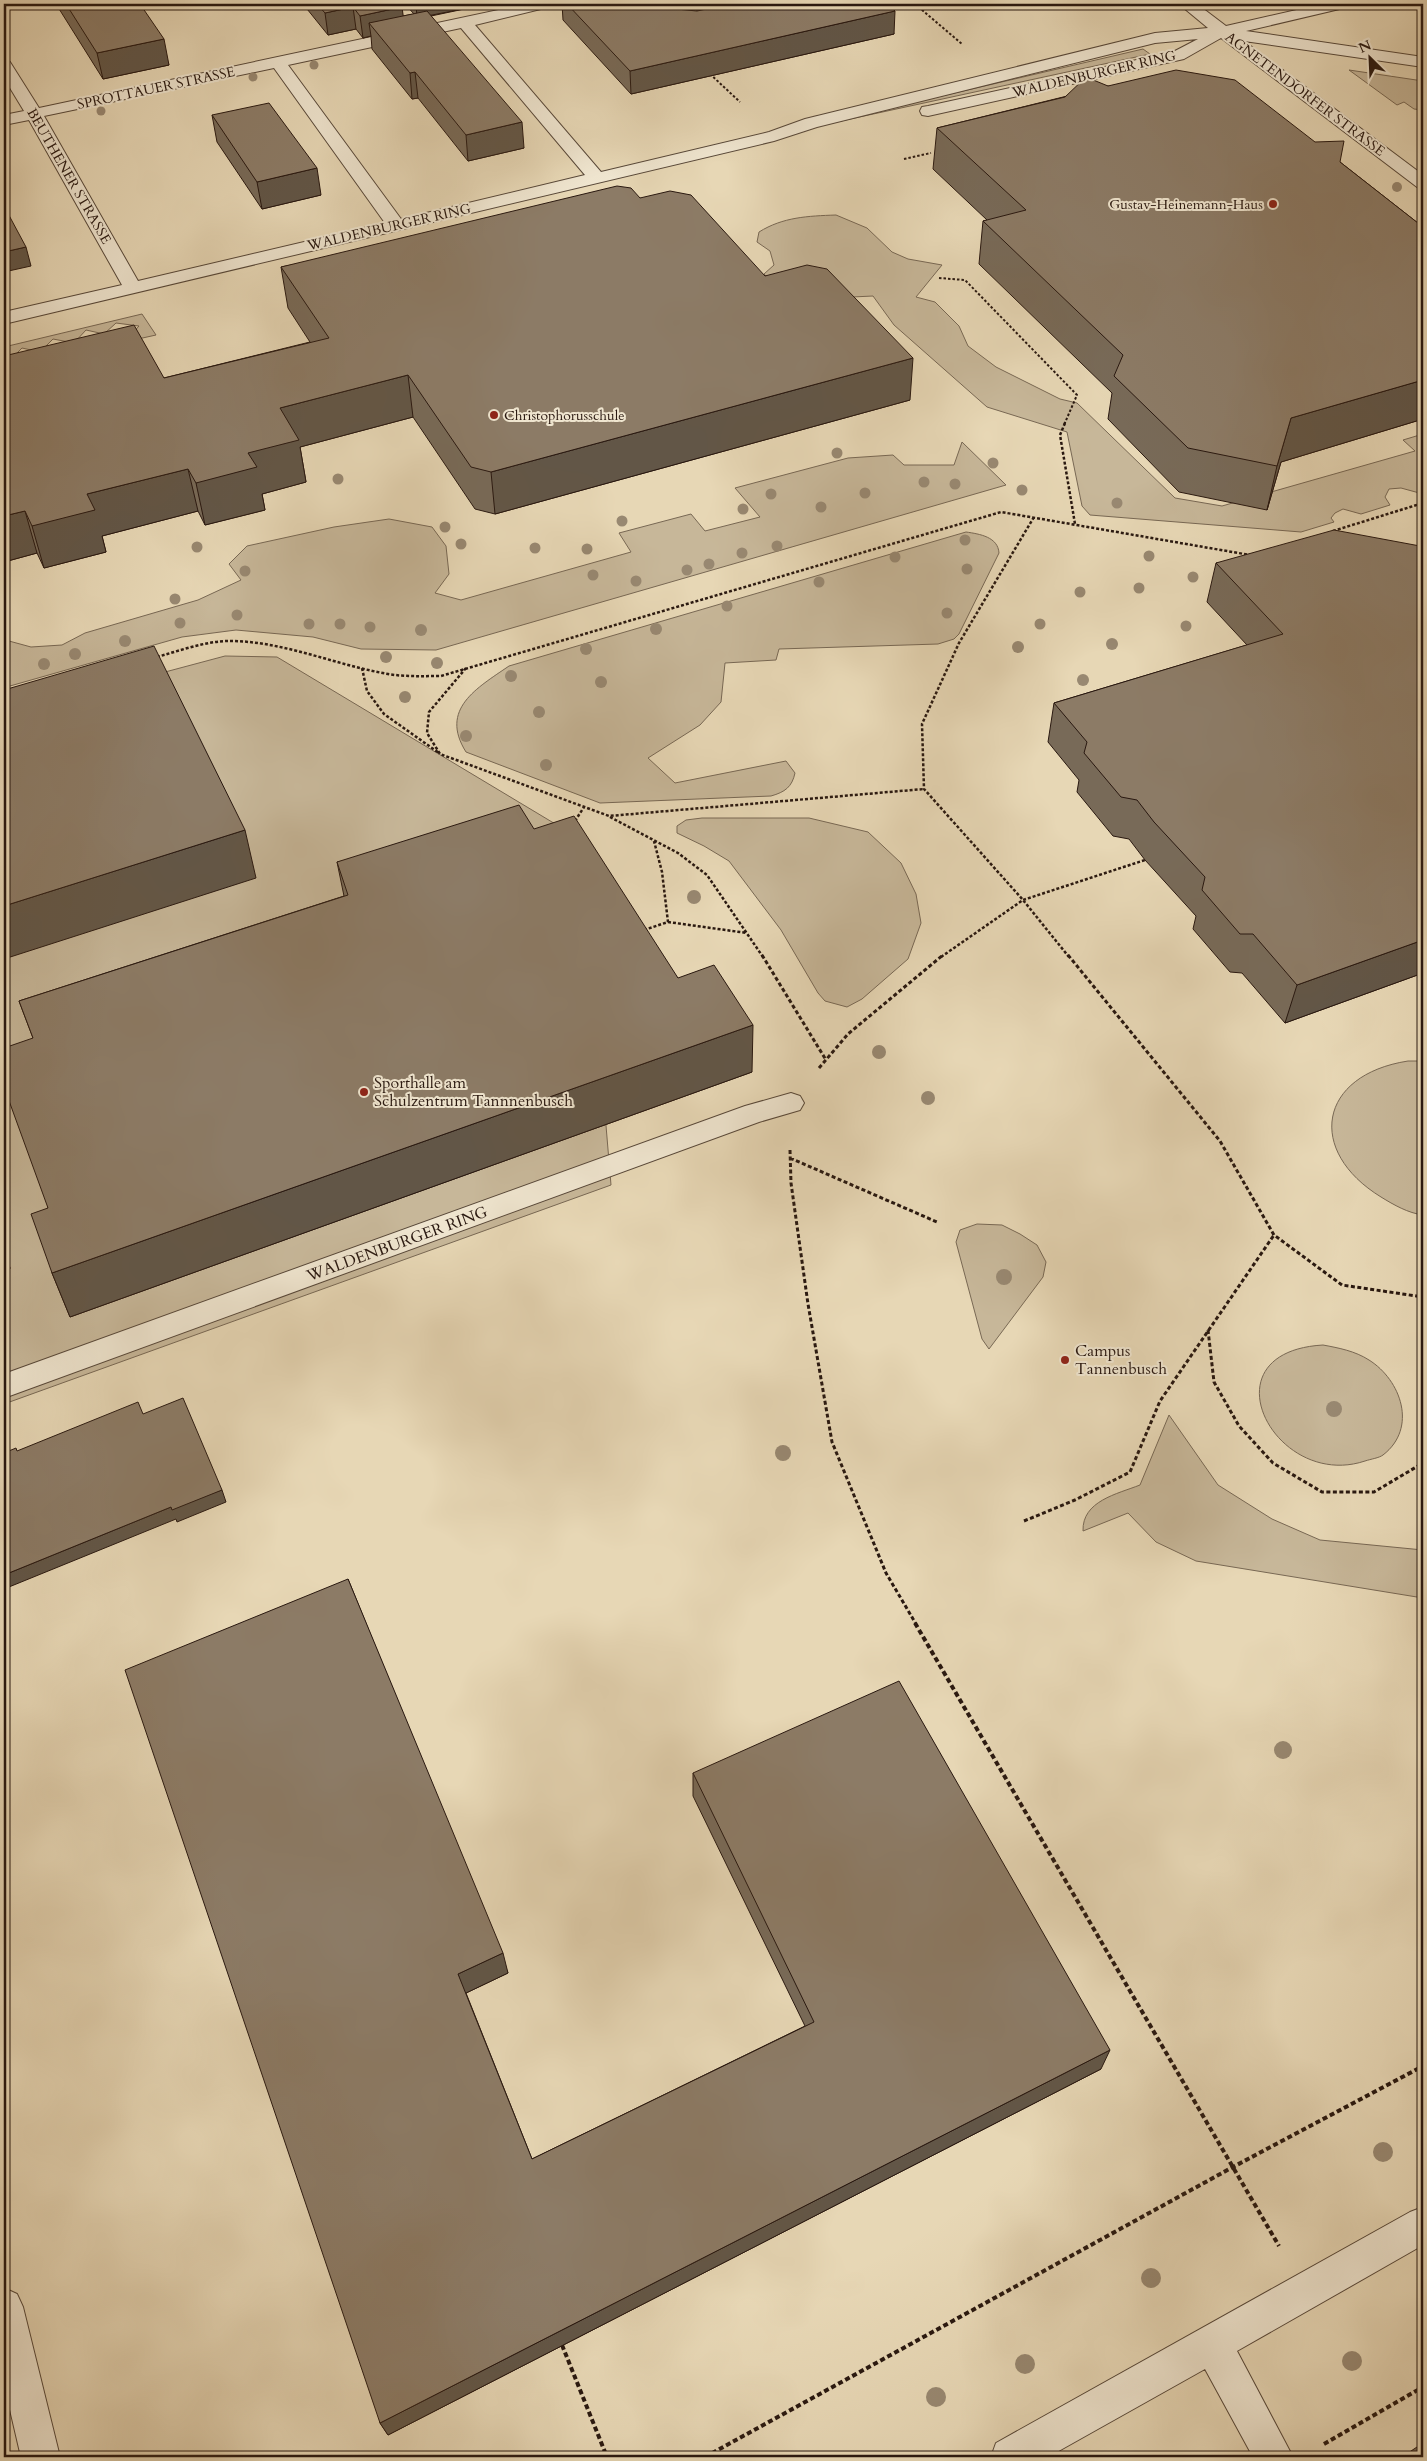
<svg xmlns="http://www.w3.org/2000/svg" width="1427" height="2461" font-family="Cardo,serif">
<style>
.green{fill:#c7b799;stroke:#786854}
.lines{fill:none;stroke-linecap:round;stroke-linejoin:round}
.minor-casing{stroke:#584839;stroke-width:2}
.path-far3{stroke:#291810;stroke-width:2;stroke-dasharray:2.5 2;stroke-linecap:butt}
.path-far2{stroke:#291810;stroke-width:2.5;stroke-dasharray:3 2;stroke-linecap:butt}
.path-far1{stroke:#291810;stroke-width:3;stroke-dasharray:4 2.5;stroke-linecap:butt}
.path{stroke:#291810;stroke-width:4;stroke-dasharray:5 3;stroke-linecap:butt}
.minor{fill:#efe5cf;fill-rule:evenodd}
.tree{fill:#988871}
.wall{fill:#786a58;stroke:#291810}
.shaded-wall{fill:#625647;stroke:#291810}
.building{fill:#8c7b66;stroke:#291810}
.poi-dot{fill:#8f2418;stroke:#efe5cf;stroke-width:2}
.labels{text-anchor:middle;dominant-baseline:central;stroke-width:4;stroke-linejoin:round;paint-order:stroke}
.far-street-label{font-size:14px;fill:#291810;stroke:#efe5cf}
.far-poi-label{font-size:14px;fill:#291810;stroke:#efe5cf;text-anchor:end}
.poi-label{font-size:16px;fill:#291810;stroke:#efe5cf;text-anchor:start}
.street-label{font-size:16px;fill:#291810;stroke:#efe5cf}
</style>
<rect width="100%" height="100%" fill="#e7d7b5"/>
<filter id="stains"><feTurbulence type="fractalNoise" baseFrequency=".004" numOctaves="4"/><feColorMatrix values="0 0 0 0 .2 0 0 0 0 .09 0 0 0 0 .02 0 0 0 .5 -.17"/></filter>
<radialGradient id="worn" r=".72"><stop offset=".6" stop-color="#630" stop-opacity="0"/><stop offset="1" stop-color="#630" stop-opacity=".3"/></radialGradient>
<path class="green" d="M1143 49 1150 54 841 121 856 116Z
M1349 70 1423 81V110L1414 109 1404 102 1397 105Z
M836 215 867 228 892 252 908 259 942 265 916 297 935 302 959 326 968 346 996 367 1060 399 1077 403 1175 498 1222 506 1415 451 1403 440 1423 434V494L1401 488 1389 489 1385 497 1390 505 1361 514 1343 509 1335 513 1331 518 1334 522 1301 532 1090 515 1082 506 1067 432 987 407 894 325 873 296 852 297 772 282 764 274 774 265 770 251 757 242 759 232C783 217 808 216 836 215Z
M142 314 156 335 129 341 128 338 139 326 116 323 104 334 86 330 74 343 53 339 40 352 22 348 10 360 4 359V347Z
M962 442 1006 485 436 650 361 649 313 637 236 630 182 637 10 686 4 685V633L9 641 31 647 62 645 85 633 198 600 241 580 229 564 247 546 334 527 389 519 432 527 446 546 449 574 435 593 461 600 631 552 619 533 691 514 705 531 760 517 735 488 848 458 893 455 904 465H954Z
M966 532C980 534 998 537 999 553L959 634 954 639 938 644 779 649 776 660 725 663 721 702 700 725 648 758 675 783 786 761 795 773C792 787 785 792 771 796L600 803 466 752C439 709 477 688 509 666Z
M225 656 277 657 582 840 611 1185 4 1404V715Z
M702 818H809L868 832 901 863 916 894 921 923 908 959 862 999 847 1007 825 1001 818 993 781 930 729 861 704 846 677 833V826L686 820Z
M1408 1061H1423V1215C1408 1213 1394 1205 1381 1197 1306 1151 1318 1075 1408 1061Z
M977 1224 1002 1225 1020 1234 1037 1245 1046 1262 1043 1277 989 1349 982 1339 956 1242 960 1230Z
M1323 1345C1339 1348 1355 1351 1369 1360 1401 1380 1418 1428 1383 1455 1379 1458 1371 1459 1365 1461 1275 1491 1202 1352 1323 1345Z
M1169 1415 1218 1485 1272 1519 1320 1540 1423 1550V1598L1196 1561 1156 1542 1128 1513 1083 1531C1082 1501 1117 1494 1140 1485Z"/>
<g class="lines">
<g class="minor-casing">
<path id="minor" d="M526 4H551L549 7 475 25 601 172 769 132 805 119 1155 33 1208 28 1179 4H1197L1226 26 1323 4H1350L1348 7 1246 31 1423 57V67L1244 41 1423 175V188L1417 187 1221 38 1184 59 928 116 922 115 920 111 922 107 928 106 1173 52 1198 39 1155 43 817 127 774 141 4 324V312L122 285 29 120 4 125V115L24 111 4 78V60L10 62 39 108ZM461 28 585 175 401 219 288 65ZM274 68 385 223 138 281 44 116Z
M791 1093 800 1096 804 1103 800 1110 759 1122 4 1398V1374L745 1106Z
M1423 2207V2245L1237 2351 1293 2457H1253L1205 2369 1048 2457H991L996 2443 1410 2212Z
M4 2288 17 2294 23 2307 60 2457H21L4 2384Z"/>
</g>
<path class="path-far3" d="M915 4 962 44
M710 74 740 102
M904 159 931 153
M939 278 965 280 1077 395 1064 425"/>
<path class="path-far2" d="M1065 423 1060 435 1075 524
M1034 517 959 643 922 724 924 789 1023 900 1069 957
M1333 531 1423 503
M157 657C182 650 208 640 235 641 288 643 336 665 388 674 406 677 423 676 441 676L1001 512 1250 555
M362 668 367 691 384 714 439 753
M466 668 429 712 427 733 440 754 609 816 924 789
M610 817 678 853 707 875 763 957
M575 821 584 807
M668 922 747 933
M644 930 668 922 662 872 654 841
M941 957 1023 900 1145 860"/>
<path class="path-far1" d="M762 955 826 1060
M1068 955 1220 1141 1274 1235 1342 1285 1423 1297
M819 1068 848 1034 943 955
M790 1150 791 1183 808 1304 832 1442 886 1573 916 1624
M790 1158 937 1222
M4 1254 9 1268 4 1276
M1208 1330 1214 1382 1239 1426 1273 1463 1322 1492H1374L1423 1463
M1024 1521 1075 1500 1130 1472 1160 1401 1274 1235"/>
<path class="path" d="M915 1623 1279 2246
M562 2345 607 2457
M1324 2444 1423 2387
M705 2457 1233 2167 1423 2066"/>
<use href="#minor" class="minor"/>
</g>
<g class="tree">
<circle cx="314" cy="65" r="4.5"/>
<circle cx="253" cy="77" r="4.5"/>
<circle cx="101" cy="111" r="4.5"/>
<circle cx="1397" cy="187" r="5"/>
<circle cx="837" cy="453" r="5.5"/>
<circle cx="993" cy="463" r="5.5"/>
<circle cx="338" cy="479" r="5.5"/>
<circle cx="924" cy="482" r="5.5"/>
<circle cx="955" cy="484" r="5.5"/>
<circle cx="1022" cy="490" r="5.5"/>
<circle cx="865" cy="493" r="5.5"/>
<circle cx="771" cy="494" r="5.5"/>
<circle cx="1117" cy="503" r="5.5"/>
<circle cx="821" cy="507" r="5.5"/>
<circle cx="743" cy="509" r="5.5"/>
<circle cx="622" cy="521" r="5.5"/>
<circle cx="445" cy="527" r="5.5"/>
<circle cx="965" cy="540" r="5.5"/>
<circle cx="461" cy="544" r="5.5"/>
<circle cx="777" cy="546" r="5.5"/>
<circle cx="197" cy="547" r="5.5"/>
<circle cx="535" cy="548" r="5.5"/>
<circle cx="587" cy="549" r="5.5"/>
<circle cx="742" cy="553" r="5.5"/>
<circle cx="1149" cy="556" r="5.5"/>
<circle cx="895" cy="557" r="5.5"/>
<circle cx="709" cy="564" r="5.5"/>
<circle cx="967" cy="569" r="5.5"/>
<circle cx="687" cy="570" r="5.5"/>
<circle cx="245" cy="571" r="5.5"/>
<circle cx="593" cy="575" r="5.5"/>
<circle cx="1193" cy="577" r="5.5"/>
<circle cx="636" cy="581" r="5.5"/>
<circle cx="819" cy="582" r="5.5"/>
<circle cx="1139" cy="588" r="5.5"/>
<circle cx="1080" cy="592" r="5.5"/>
<circle cx="175" cy="599" r="5.5"/>
<circle cx="727" cy="606" r="5.5"/>
<circle cx="947" cy="613" r="5.5"/>
<circle cx="237" cy="615" r="5.5"/>
<circle cx="180" cy="623" r="5.5"/>
<circle cx="309" cy="624" r="5.5"/>
<circle cx="340" cy="624" r="5.5"/>
<circle cx="1040" cy="624" r="5.5"/>
<circle cx="1186" cy="626" r="5.5"/>
<circle cx="370" cy="627" r="5.5"/>
<circle cx="656" cy="629" r="6"/>
<circle cx="421" cy="630" r="6"/>
<circle cx="125" cy="641" r="6"/>
<circle cx="1112" cy="644" r="6"/>
<circle cx="1018" cy="647" r="6"/>
<circle cx="586" cy="649" r="6"/>
<circle cx="75" cy="654" r="6"/>
<circle cx="386" cy="657" r="6"/>
<circle cx="437" cy="663" r="6"/>
<circle cx="44" cy="664" r="6"/>
<circle cx="511" cy="676" r="6"/>
<circle cx="1083" cy="680" r="6"/>
<circle cx="601" cy="682" r="6"/>
<circle cx="405" cy="697" r="6"/>
<circle cx="539" cy="712" r="6"/>
<circle cx="466" cy="736" r="6"/>
<circle cx="546" cy="765" r="6"/>
<circle cx="694" cy="897" r="7"/>
<circle cx="879" cy="1052" r="7"/>
<circle cx="928" cy="1098" r="7"/>
<circle cx="1004" cy="1277" r="8"/>
<circle cx="1334" cy="1409" r="8"/>
<circle cx="783" cy="1453" r="8"/>
<circle cx="1283" cy="1750" r="9"/>
<circle cx="1383" cy="2152" r="10"/>
<circle cx="1151" cy="2278" r="10"/>
<circle cx="1352" cy="2361" r="10"/>
<circle cx="1025" cy="2364" r="10"/>
<circle cx="936" cy="2397" r="10"/>
</g>
<path class="wall" d="M56 4H140L169 65 103 79Z
M303 4H399L403 16 414 14 405 4H488L431 16 524 148 468 161 418 98 412 99 372 49 371 36 363 38 356 29 328 35Z
M562 4H887L894 34 631 94 563 20Z
M1108 86 1340 162 1423 227V419L1281 462 1267 510 1179 492 1108 419 1112 393 979 264 983 221 987 220 933 169 937 128Z
M212 115 321 195 262 209 217 142Z
M640 198 765 276 910 400 495 514 475 509 413 417 300 447 306 482 262 494 265 510 205 525 198 511 102 536 106 552 44 568 37 553 4 562V356L164 378 310 342 288 308 281 267Z
M1423 549V973L1285 1023 1242 973 1230 972 1193 929 1196 916 1145 860 1129 839 1113 836 1077 792 1079 780 1048 742 1054 703 1247 645 1207 602 1216 563Z
M534 829 678 978 752 1072 70 1317 52 1273 48 1208 33 1038 19 1001 344 896 337 862Z
M348 1579 508 1973 466 1993 532 2159 805 2026 693 1796V1773L1101 2069 388 2435 380 2423Z
M1423 2443V2457H1402Z"/>
<path class="shaded-wall" d="M416 4H488L417 18Z
M697 4H772L697 20Z
M353 7 356 29 328 35 325 13Z
M402 7 405 29 369 23 371 36 363 38 360 16Z
M895 11 894 34 631 94 630 71Z
M164 39 169 65 103 79 97 53Z
M415 72 418 98 412 99 410 73Z
M522 122 524 148 468 161 466 135Z
M317 168 321 195 262 209 257 182Z
M26 247 31 266 4 272V252Z
M913 358 910 400 495 514 491 472Z
M408 375 413 417 300 447 306 482 262 494 265 510 205 525 196 483 248 453 280 408Z
M1423 380V419L1281 462 1267 510 1277 466 1291 418Z
M188 469 198 511 102 536 106 552 44 568 32 526 87 494Z
M25 511 37 553 4 562V516Z
M245 830 256 878 4 959V906Z
M1423 940V973L1285 1023 1297 985Z
M753 1025 752 1072 70 1317 52 1273Z
M222 1490 226 1502 177 1522 176 1519 4 1589V1575L171 1507Z
M503 1953 508 1973 464 1994 458 1974Z
M1110 2050 1101 2069 388 2435 380 2423Z"/>
<path class="building" d="M66 4H140L164 39 97 53Z
M317 4H399L402 7 360 16 353 7 325 13Z
M567 4H662L666 8 697 11 730 4H887L895 11 630 71Z
M427 11 522 122 466 135 415 72 410 73 369 23Z
M1176 70 1235 80 1315 142 1344 141 1340 162 1423 227V380L1291 418 1277 466 1188 448 1114 376 1123 355 983 221 1026 210 937 128 1065 97 1086 77 1108 86Z
M269 103 317 168 257 182 212 115Z
M617 186 631 188 640 198 670 191 691 195 765 276 807 265 827 269 913 358 491 472 471 467 408 375 280 408 299 440 248 453 257 467 196 483 188 469 87 494 95 510 32 526 25 511 4 516V356L134 325 164 378 329 338 281 267Z
M4 206 26 247 4 252Z
M1334 530 1420 546 1423 549V940L1297 985 1253 934H1240L1202 890 1205 877 1154 822 1137 800 1121 797 1084 753 1087 742 1054 703 1283 634 1216 563Z
M154 646 245 830 4 906V690Z
M519 805 534 829 574 816 678 978 714 965 753 1025 52 1273 31 1214 48 1208 4 1087V1048L33 1038 19 1001 348 895 337 862Z
M183 1398 222 1490 172 1510 171 1507 4 1575V1453L16 1448 17 1451 138 1402 143 1414Z
M348 1579 503 1953 458 1974 532 2159 814 2022 693 1773 899 1681 1110 2050 380 2423 125 1670Z
M1423 2443V2457L1417 2447Z"/>
<g class="poi-dot">
<circle cx="1273" cy="204" r="5"/>
<circle cx="494" cy="415" r="5"/>
<circle cx="364" cy="1092" r="5"/>
<circle cx="1065" cy="1360" r="5"/>
</g>
<g class="labels">
<g class="far-street-label">
<text transform="translate(1094 74) rotate(-13)">WALDENBURGER RING</text>
<text transform="translate(156 88) rotate(-12)">SPROTTAUER STRASSE</text>
<text transform="translate(1305 94) rotate(37)">AGNETENDORFER STRASSE</text>
<text transform="translate(69 176) rotate(60)">BEUTHENER STRASSE</text>
<text transform="translate(389 227) rotate(-13)">WALDENBURGER RING</text>
</g>
<g class="far-poi-label">
<text x="1263" y="204">Gustav-Heinemann-Haus</text>
<text x="504" y="415" text-anchor="start">Christophorusschule</text>
</g>
<g class="poi-label">
<text x="374" y="1083">Sporthalle am<tspan x="374" dy="18">Schulzentrum Tannnenbusch</tspan></text>
<text x="1075" y="1351">Campus<tspan x="1075" dy="18">Tannenbusch</tspan></text>
</g>
<g class="street-label">
<text transform="translate(397 1244) rotate(-20)">WALDENBURGER RING</text>
</g>
</g>
<rect width="1427" height="2461" fill="none" stroke="#e7d7b5" stroke-width="20"/>
<rect x="5" y="5" width="1417" height="2451" fill="none" stroke="#291810" stroke-width="2.5"/>
<rect x="10" y="10" width="1407" height="2441" fill="none" stroke="#291810"/>
<g transform="translate(1370 58) rotate(336)" stroke="#efe5cf" stroke-width="4" paint-order="stroke">
<path d="M0-4L9 19L0 12L-9 19Z" fill="#291810"/>
<text y="-8" font-size="14" font-weight="bold" text-anchor="middle" fill="#291810">N</text>
</g>
<rect width="100%" height="100%" filter="url(#stains)"/>
<rect width="100%" height="100%" fill="url(#worn)"/>
</svg>
